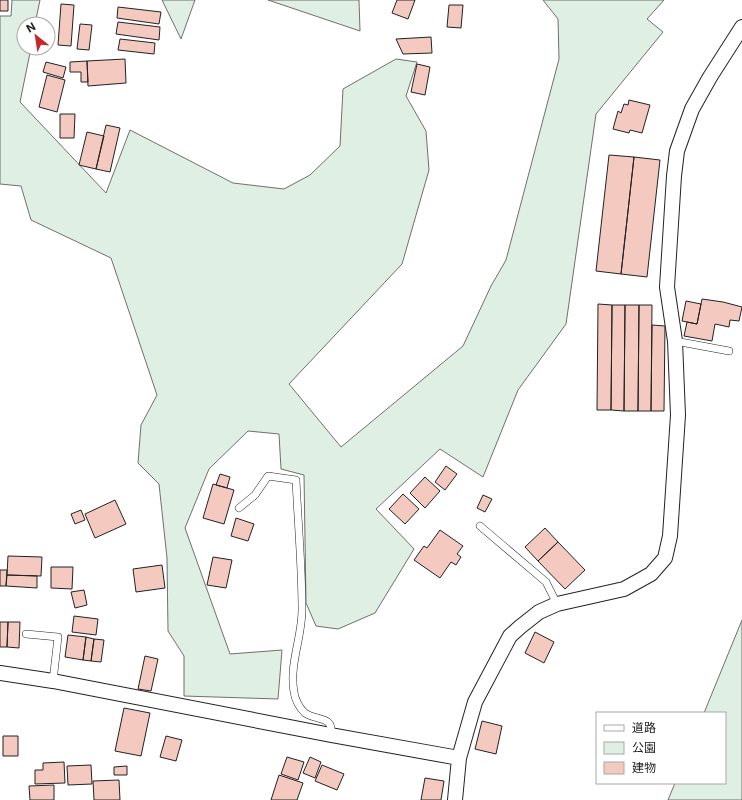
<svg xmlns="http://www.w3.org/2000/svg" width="742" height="800" font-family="Inter,'Noto Sans JP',sans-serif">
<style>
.green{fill:#e0efe3;stroke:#6f6f6f}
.building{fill:#f3c9c0;stroke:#222}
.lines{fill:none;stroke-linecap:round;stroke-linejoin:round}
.lane-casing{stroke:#222;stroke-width:8}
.street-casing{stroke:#222;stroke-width:16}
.lane{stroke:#fff;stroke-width:7}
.street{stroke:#fff;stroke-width:14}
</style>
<rect width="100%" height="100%" fill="#fff"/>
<path class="green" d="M12 0H40L35 24H24V48H31L20 102 106 193 130 130 233 183 284 189 310 175 340 146 343 89 396 59 417 62 406 96 426 131 429 170 402 264 289 384 341 447 463 346 491 286 506 260 559 59 558 19 543 0H664L647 19 663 32 596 114 566 324 518 390 483 477 440 449 376 509 414 549 375 613 338 629 316 626 306 603 304 475 281 469 279 434 248 431 209 469 185 528 230 654 282 650 278 699 184 696V656L168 631 167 558 159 484 138 463 141 425 157 395 111 258 31 220 21 186 0 184V16H11Z
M162 0H195L181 39Z
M268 0H359L360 31Z
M742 620V800H668L675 783H725V713H704Z"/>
<path class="building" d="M0 0H8V11H0Z
M397 0H415L408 19 392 13Z
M61 4 74 5 71 46 58 45Z
M449 5H463L461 28 447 27Z
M118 7 161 12 159 24 117 18Z
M118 22 160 27 159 40 116 34Z
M80 24 92 25 89 50 77 49Z
M431 37 432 53 403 54 396 39Z
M120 39 155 43 154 54 118 50Z
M125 59 126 83 88 86 87 61Z
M87 61 88 82H81V72H70V62Z
M46 62 66 67 63 78 43 72Z
M417 64 430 67 425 95 411 92Z
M47 75 65 80 57 112 39 107Z
M629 100 650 105 642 133 630 130 629 133 613 129 618 111 621 113 624 104 628 105Z
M60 114H75L74 138H60Z
M106 125 120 128 110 172 96 169Z
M87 132 104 136 96 169 79 165Z
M609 155 634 157 621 274 596 271Z
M634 157 660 160 647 277 621 274Z
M702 299 723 302 742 307 739 321 730 320 729 327 715 324 712 341 684 336 687 322 697 324Z
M686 301 701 304 697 324 682 321Z
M598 304 612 305 611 410H597Z
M612 305H625L624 411 611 410Z
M625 305H639L638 411H624Z
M639 305H652L651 411H638Z
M652 325 665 326 664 411H651Z
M446 466 457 474 445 490 435 482Z
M220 474 230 477 227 488 216 485Z
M425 477 440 491 425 508 410 493Z
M213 484 234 490 224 524 203 518Z
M403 494 419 509 405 524 389 509Z
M483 495 492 499 485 512 477 508Z
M115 500 126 524 95 538 85 514Z
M81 510 85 520 75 524 71 514Z
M236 518 254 524 248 541 231 536Z
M545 528 558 542 538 561 525 547Z
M440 530 463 546 457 554 461 557 456 565 451 562 440 578 414 560 424 546 427 548Z
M558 542 585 570 565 589 538 561Z
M8 556 42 557 41 576 7 575Z
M213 557 232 560 226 588 207 585Z
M162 565 165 588 136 592 133 569Z
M51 567H73L72 589 51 588Z
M0 570H7L6 586H0Z
M7 575 37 576V588L6 586Z
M84 590 87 605 75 608 71 592Z
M74 616 98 619 96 635 72 632Z
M0 622H8L7 647H0Z
M8 622H20L19 648 7 647Z
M535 632 554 642 544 663 525 653Z
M68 635 86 637 83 660 65 657Z
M86 637 94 639 91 661 83 660Z
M94 639 104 640 101 662 91 661Z
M145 656 158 659 151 691 138 689Z
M124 708 150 713 141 756 115 751Z
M482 721 502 726 496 754 475 749Z
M3 736H18V756H3Z
M166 736 182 740 176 761 160 757Z
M287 757 304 762 298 780 281 774Z
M310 757 321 762 315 778 303 773Z
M64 762 65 783 35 784V770H43V763Z
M91 765 92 784 68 785 67 766Z
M322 765 344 774 337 790 315 781Z
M127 766V775H114V767Z
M279 775 303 783 297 800H271Z
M425 778 444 781 441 800H421Z
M119 780 120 800H94L93 781Z
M54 785V800H30L29 786Z"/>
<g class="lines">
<g class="lane-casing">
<path id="lane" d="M675 341 729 351
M239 508 255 495 268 476 296 480C298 523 302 567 302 610 302 638 289 664 294 692 295 699 299 708 305 713 316 721 334 715 331 735
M480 526 546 582 557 604
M26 634 58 637 53 681"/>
</g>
<g class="street-casing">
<path id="street" d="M0 673 53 681 331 735 459 758
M455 800 459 758 475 702 510 636 520 627 539 612 557 604 624 589 651 574 665 558 670 536 678 415 675 341 667 287 674 176 677 151 692 109 710 77 742 27"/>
</g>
<use href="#lane" class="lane"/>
<use href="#street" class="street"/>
</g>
<rect x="596" y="712" width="130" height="72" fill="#ffffff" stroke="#a7a7a7"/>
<rect x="604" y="725" width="20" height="6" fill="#ffffff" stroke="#a7a7a7"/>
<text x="632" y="732" font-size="12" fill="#222222">道路</text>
<rect x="604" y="742" width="20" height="12" fill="#e0efe3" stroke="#a7a7a7"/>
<text x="632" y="752" font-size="12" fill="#222222">公園</text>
<rect x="604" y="762" width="20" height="12" fill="#f3c9c0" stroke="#a7a7a7"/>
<text x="632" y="772" font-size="12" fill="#222222">建物</text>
<g transform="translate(36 36) rotate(330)"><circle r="19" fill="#ffffff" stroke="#a7a7a7"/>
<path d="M0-3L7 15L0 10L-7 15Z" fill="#c62828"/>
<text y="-6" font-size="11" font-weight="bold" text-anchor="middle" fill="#222222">N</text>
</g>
</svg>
